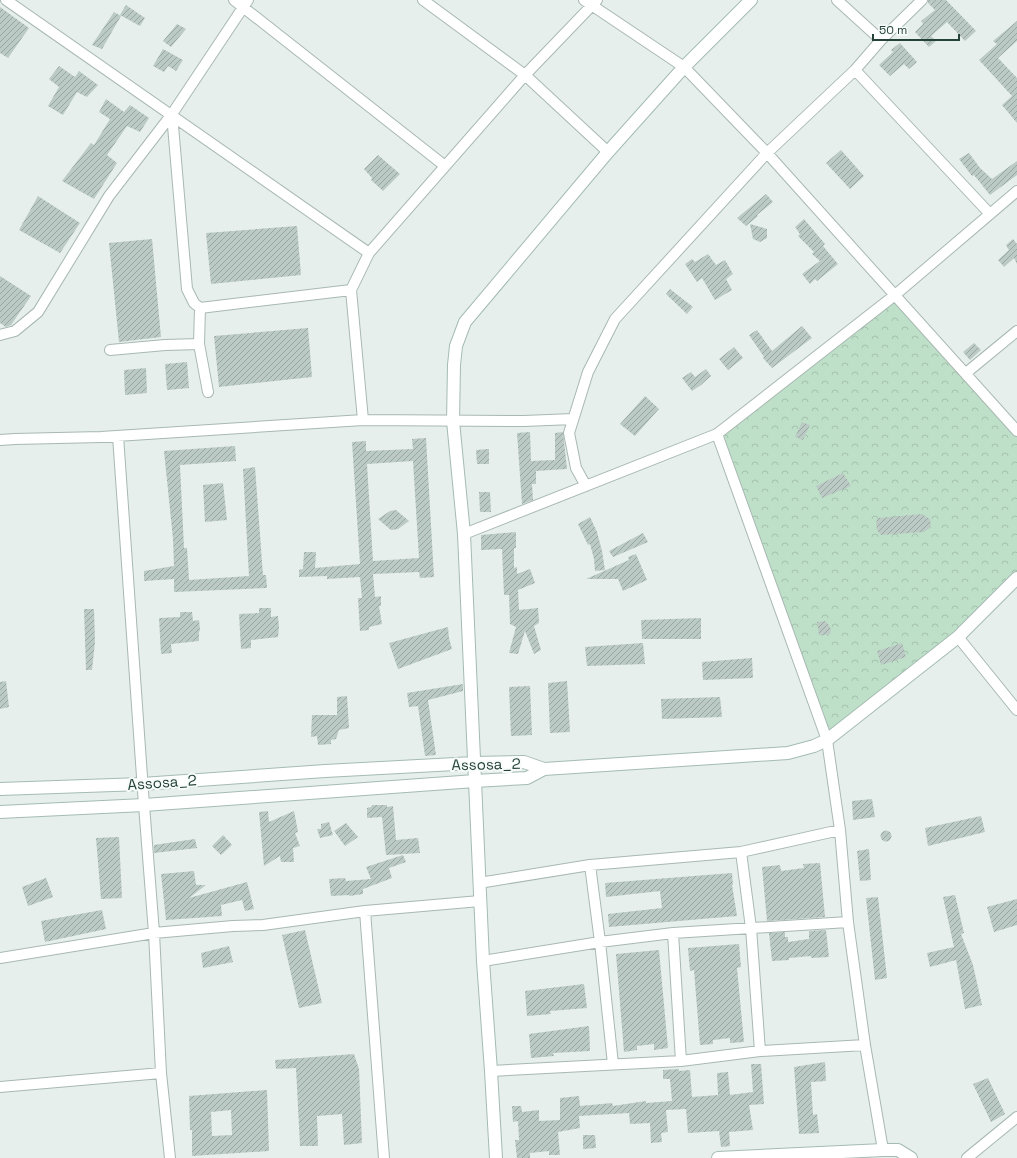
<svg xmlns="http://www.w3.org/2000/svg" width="1017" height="1158" font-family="'Space Grotesk',sans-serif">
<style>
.park{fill:url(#park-crowns)}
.building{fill:url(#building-hatch);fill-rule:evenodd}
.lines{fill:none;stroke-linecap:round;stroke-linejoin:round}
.street-casing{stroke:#a8b8b2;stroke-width:12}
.secondary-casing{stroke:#a4bbb3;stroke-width:14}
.street{stroke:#fff;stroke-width:10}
.secondary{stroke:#fff;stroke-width:12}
.labels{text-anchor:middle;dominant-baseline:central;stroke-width:4;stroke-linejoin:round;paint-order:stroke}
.street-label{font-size:15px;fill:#24423a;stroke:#f7fbf9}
</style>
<defs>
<pattern id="park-crowns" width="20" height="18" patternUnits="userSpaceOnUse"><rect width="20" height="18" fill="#bfe0c8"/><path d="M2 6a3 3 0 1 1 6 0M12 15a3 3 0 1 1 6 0" fill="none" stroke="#a4c1ad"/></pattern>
<pattern id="building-hatch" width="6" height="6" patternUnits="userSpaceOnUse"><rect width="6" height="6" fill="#bbcac4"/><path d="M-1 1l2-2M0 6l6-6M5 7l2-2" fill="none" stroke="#98a6a0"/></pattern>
</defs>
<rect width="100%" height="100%" fill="#e6efeb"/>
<path class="park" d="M897 297 1017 428V580L953 642 825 737 718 436Z"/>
<path class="building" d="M928 0H946L976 31 965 41 947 22 931 36 936 41 929 47 915 32 923 24 921 21 935 10 928 3Z
M126 5 145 18 140 26 120 15Z
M0 7 29 28 8 58 0 53Z
M114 12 121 16 102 49 92 45Z
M1017 21V41L998 58 1017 78V123L1002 105 1012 96 979 60 997 44 993 41Z
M177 24 186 29 171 47 163 41Z
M900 43 917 62 909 69 904 64 890 76 879 65 893 52 891 50Z
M163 49 183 60 176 71 168 66 164 72 153 66Z
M59 66 75 77 79 71 98 85 87 97 77 92 63 115 48 106 59 87 49 79Z
M106 99 124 112 130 105 149 118 140 132 127 126 107 155 117 163 94 199 62 181 91 143 94 145 110 119 99 112Z
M841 150 864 176 850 189 826 163Z
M969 153 980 168 992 179 1017 161V175L990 195 974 175 972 176 959 159Z
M378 155 400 174 383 191 371 180 372 178 364 169Z
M766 194 773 202 757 215 758 216 746 226 737 218Z
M38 196 80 223 60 253 19 230Z
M804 219 825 244 823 246 838 264 817 281 815 279 810 284 802 274 820 261 812 254 814 252 798 236 800 234 795 227Z
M750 224 767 229V238L760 242 753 239Z
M297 226 301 275 211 284 206 233Z
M152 239 161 337 119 342 109 243Z
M1013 239 1017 244V264L1014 258 1004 267 998 260 1009 250 1006 245Z
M708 254 716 265 725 260 733 274 726 279 732 290 715 300 702 278 697 282 685 264 692 259 695 262Z
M0 276 31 296 11 325 6 327 0 323Z
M670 289 693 307 687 314 666 294Z
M802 326 812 338 772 368 763 358 764 357 749 335 757 330 772 351Z
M308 328 312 377 219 387 214 336Z
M974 343 981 350 970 360 963 352Z
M734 347 743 358 728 370 719 359Z
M187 362 189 388 167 390 165 364Z
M146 368 147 393 125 395 124 370Z
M706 369 711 376 701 385 692 391 682 378 691 372 695 377Z
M645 396 659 409 635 436 620 424Z
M802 422 810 425 803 440 795 437Z
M530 432 531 461 555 460V433L563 432 567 469 536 471V484H532L533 500 522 504 517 433Z
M426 438 434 577 420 578 419 572 373 574 375 597 381 596V606H379L382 624 369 627V630L360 631 358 598H362L360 577 327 579V576L299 577V570L303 569 304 552H316L315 568 360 564 352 442 366 441V451L413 449 412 439ZM413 461 419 558 373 561 367 464Z
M235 446 236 461 180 465 184 548H187L189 580 249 576 243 469 255 467 263 575H266L267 588 174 592V579L144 581V571L174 566 173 539 164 451Z
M489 449V464H477L476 450Z
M843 473 851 486 822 498 816 486Z
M223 483 227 520 205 522 203 485Z
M479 492H490L491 512H480Z
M396 510 409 521 398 529 391 530 378 519 390 511Z
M922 514 930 519 931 527 924 532 881 535 877 530 876 523 878 518Z
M590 517 597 532 602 551 605 570 595 571 594 559 590 544 588 545 578 524Z
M516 532V548H514V568L517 567V574L530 569 535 583 518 590 519 610 538 608 539 623 534 626 541 650 534 654 525 631 518 654 509 653 516 627 510 624 509 595H504L502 549 481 550V535Z
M643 533 648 542 613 557 609 551Z
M636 554 647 580 623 591 618 579H586L629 560 628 557Z
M259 608H271V617L278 616 279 627 278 637 251 640V648L241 649 239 614 259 613Z
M84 609H94L95 642 92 670H86Z
M180 612H192L193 621 199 620 200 630 199 632V641L171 644 172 653 161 654 159 618 180 617Z
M701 618V639H642L641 620Z
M825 621 828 624 831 629 830 634 824 635H819L817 622Z
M448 627 449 638 452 649 398 669 389 643Z
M643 643 645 664 587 666 585 647Z
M902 643 906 657 881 665 877 651Z
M752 658 753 678 703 680 702 662Z
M6 681 9 707 0 709V682Z
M567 681 570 732 550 733 548 683Z
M463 684V691L428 700 436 755 425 756 418 706 409 707 407 693Z
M530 686 532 735 511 736 509 687Z
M347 696 349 728 339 730 336 739 331 740V744L318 745 317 736 311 737 312 715H337V697Z
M720 697 722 717 662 719 661 699Z
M872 799 875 817 853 820 852 801Z
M372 805H387V807L393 806 396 840 418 838 420 853 386 855 382 817 367 818V808L371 807Z
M268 811 269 822 294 811 298 832 295 833 300 846 293 848 294 862H281L280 856 264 866 259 812Z
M981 816 985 832 928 846 925 828Z
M329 822 333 835 320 838 317 829H321V824Z
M346 823 358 837 345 846 334 831Z
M880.5 836a5.5 5.5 0 1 1 11 0a5.5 5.5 0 1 1-11 0Z
M223 835 232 845 221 855 212 846Z
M119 837 122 898 101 899 96 838Z
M195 839 197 848 154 853V845Z
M869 849 871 880 860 881 857 851Z
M403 855 406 862 389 868 392 878 363 889V894L349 896V895L331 896 329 879 345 878 346 881 371 879 366 867Z
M820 863 825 917 767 921 762 867 780 865 781 871 804 868 803 864Z
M194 871 196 885H206L189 898 247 882 254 909 245 911 242 900 221 905 222 916 166 920 161 874Z
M732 873 733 885H732L737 916 609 927 608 914 662 908 660 891 606 897 605 883Z
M46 878 53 897 28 906 22 887Z
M955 895 964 933 961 934 973 965 982 1005 965 1009 956 960 930 967 927 953 954 947 943 897Z
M878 897 887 978 875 980 866 898Z
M1017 899V925L994 932 987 907Z
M102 910 106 929 45 942 41 921Z
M305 930 322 1003 299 1008 282 935Z
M826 930 829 957 811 958V956L789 958V960L772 961 769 933 785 932V937H788V942L809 939V931Z
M739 944 741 967 737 968 744 1042 730 1043V1038L713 1040V1044L700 1045 694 970 690 971 688 948Z
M229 946 233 962 203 968 201 953Z
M659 950 668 1048 654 1050V1044L637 1046V1050L624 1052 616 954Z
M584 984 587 1008 550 1011 551 1014 527 1016 525 991Z
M589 1026 590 1051 553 1053 554 1056 531 1058 529 1034Z
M354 1054 359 1069 362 1143 344 1145 342 1114 317 1116 318 1146H300L296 1068 276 1069 275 1060Z
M825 1062 826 1081 811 1082 813 1115 817 1114 819 1133 799 1134 794 1067Z
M751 1064H761L764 1104 749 1105 753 1130 729 1132 730 1146 721 1147 719 1131 688 1133 686 1109 666 1110 668 1132 661 1133 662 1142 651 1143 650 1123 630 1124 629 1113 579 1116 580 1128 558 1132 560 1155H549V1151L530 1153V1158H517L515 1140H519L518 1121 513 1122 512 1106H521L522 1112 539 1110V1121L560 1120V1098L579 1096 580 1106 612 1103 613 1106 646 1101V1103L672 1101 670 1079H663V1070L679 1069V1071L690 1070 692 1097 718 1095 717 1073 728 1072 730 1095 753 1092Z
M988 1078 1005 1114 991 1122 973 1084Z
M267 1090 269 1151 192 1156V1130H190L189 1096ZM231 1110 232 1135 212 1136 211 1112Z
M583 1135H595L596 1148 583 1149Z"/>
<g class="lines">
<g class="street-casing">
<path id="street" d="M6 0 369 253
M234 0 445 166
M423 0 525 75 608 152
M584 0 684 67 767 153 1017 431
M837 0 881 40
M855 70 990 214
M172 114 187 289 194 303 200 308 351 290
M200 308 199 344 208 392
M0 335 15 331 38 312 109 196 172 114 248 0
M110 350 165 345 199 344
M966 373 1017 331
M363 420 351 290 369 253 525 75 597 0
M717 434 827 740 840 830 848 922 865 1045 883 1150
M118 436 144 805 154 933 161 1073 170 1158
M0 440 15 439 101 437 363 420 524 421 573 419
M586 486 576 468 569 433 588 372 615 319 767 153 855 70 881 40 922 0
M464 534 717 434 895 295 1017 191
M958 637 1017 710
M741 852 751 928 760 1051
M590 865 600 942 613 1064
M479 883 590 865 741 852 840 830
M365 911 384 1158
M673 933 681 1061
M0 958 154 933 233 926 263 925 365 911 480 901
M483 961 600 942 673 933 848 922
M491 1071 681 1061 760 1051 865 1045
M0 1087 161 1073
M967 1158 1017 1117"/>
</g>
<g class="secondary-casing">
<path id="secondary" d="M0 789 142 784 325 771 474 763 524 762 544 769
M0 812 144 805 475 781 527 778 544 769 788 753 814 746 827 740 958 637 1017 578
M496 1158 491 1071 483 961 464 534 453 421 454 365 456 346 465 322 608 152 684 67 751 0
M718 1158 883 1150H898L911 1158"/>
</g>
<use href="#street" class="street"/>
<use href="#secondary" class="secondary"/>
</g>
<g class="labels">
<g class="street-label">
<text transform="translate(486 764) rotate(-1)">Assosa_2</text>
<text transform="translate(162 782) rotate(-4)">Assosa_2</text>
</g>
</g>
<path d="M873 34v6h86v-6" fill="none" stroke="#24423a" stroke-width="2"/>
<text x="879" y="34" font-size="12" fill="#24423a" stroke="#f7fbf9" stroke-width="3" paint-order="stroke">50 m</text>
</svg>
